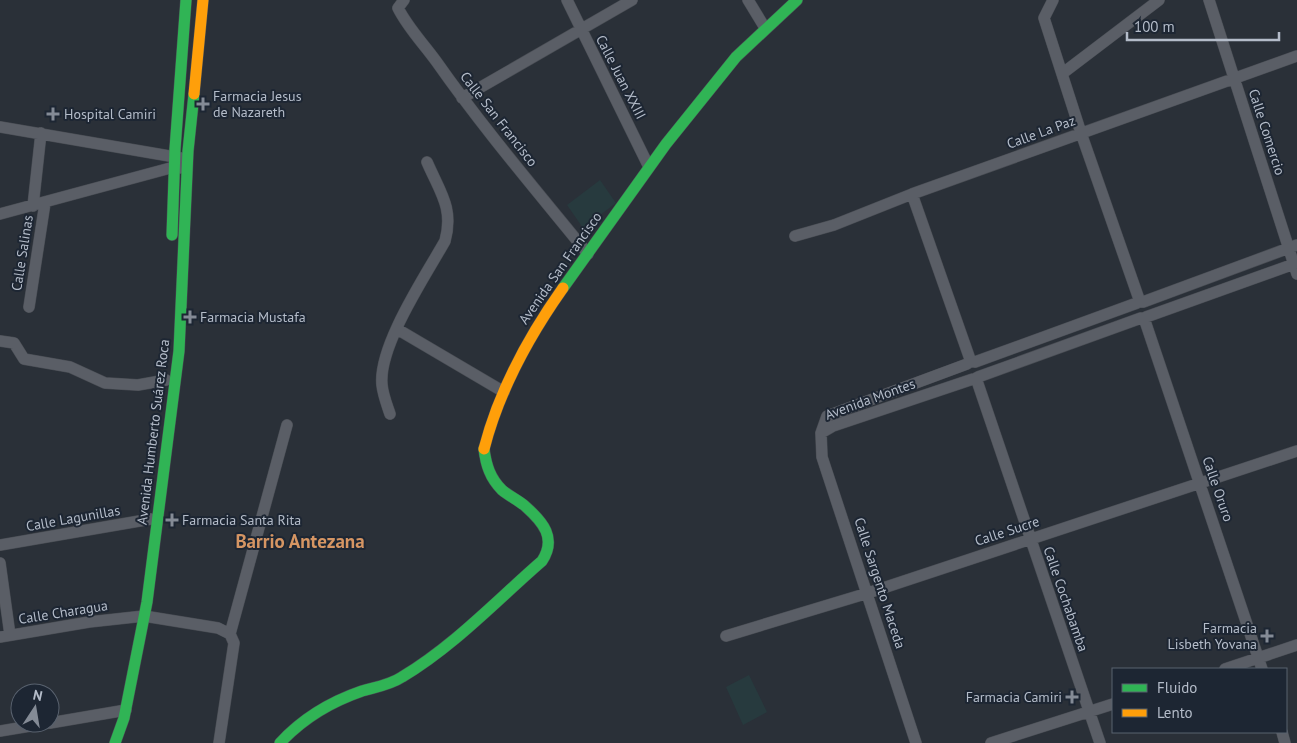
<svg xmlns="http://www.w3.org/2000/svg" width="1297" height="743" font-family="'PT Sans',sans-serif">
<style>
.green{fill:#273a3e}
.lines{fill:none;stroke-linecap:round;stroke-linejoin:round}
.street-casing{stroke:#484c53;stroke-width:12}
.fast-casing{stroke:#484c53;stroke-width:12}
.slow-casing{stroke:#484c53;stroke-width:12}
.street{stroke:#5a5e66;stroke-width:11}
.fast{stroke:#30b455;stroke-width:11}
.slow{stroke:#ff9f0a;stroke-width:11}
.poi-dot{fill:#848b96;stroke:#1d2633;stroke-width:2}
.labels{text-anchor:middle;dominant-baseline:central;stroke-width:4;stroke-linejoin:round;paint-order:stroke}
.street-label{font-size:14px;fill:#b4bcc9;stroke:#1d2633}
.poi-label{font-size:14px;fill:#b4bcc9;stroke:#1d2633;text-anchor:start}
.district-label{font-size:19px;font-weight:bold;fill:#d59563;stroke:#1d2633}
</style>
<rect width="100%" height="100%" fill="#2a3038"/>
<path class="green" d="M600 180 616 203 583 228 567 205Z
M749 675 767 712 743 725 726 687Z"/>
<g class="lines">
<g class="street-casing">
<path id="street" d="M404 0 398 8C408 28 423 43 436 61 483 128 536 190 588 254
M567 0 649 167
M748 0 765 28
M1053 0 1044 18 1081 133 1140 302
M1209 0 1297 274
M1063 73 1159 0
M462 98 632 0
M0 127 181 158
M912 194 971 362
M33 206 41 133
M0 214 174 167 180 168
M795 236 834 225 912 194 1297 56
M1143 302 1297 245
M29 307 45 203
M1146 317 1297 263
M1144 318 1262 669
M397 329 504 392
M0 341 14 343 24 359 70 367 105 383 138 385 166 380
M975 362 1137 303
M978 377 1141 318
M976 378 1100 743
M390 414C387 405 383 395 382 385 378 346 426 275 445 241 454 208 440 192 427 162
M821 433 833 426 973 379
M0 545 151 519
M0 563 10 635
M230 634 287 425
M726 636 868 593 1297 451
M0 637 89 622 144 616 218 628 230 634 234 643 219 743
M1225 669 1297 645
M50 723 126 710
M0 731 48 723
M1282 732 1285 743
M916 743 822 457 821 433 827 416 967 364
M991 743 1113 704"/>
</g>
<g class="fast-casing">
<path id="fast" d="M172 235 175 149 186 0
M563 288 666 144 736 57 797 0
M115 743 124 718 147 602 179 351 188 151 194 94
M280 743C303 718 330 702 362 691 376 687 390 685 402 677 454 646 497 600 542 561 557 538 543 522 525 506 518 500 509 496 502 490 490 478 486 465 484 449"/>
</g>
<g class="slow-casing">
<path id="slow" d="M194 94 203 0
M484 449C499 391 529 336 563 288"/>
</g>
<use href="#street" class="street"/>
<use href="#fast" class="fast"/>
<use href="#slow" class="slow"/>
</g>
<g class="poi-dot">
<path d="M200.5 96.5h5v5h5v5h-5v5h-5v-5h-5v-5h5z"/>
<path d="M50.5 106.5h5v5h5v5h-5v5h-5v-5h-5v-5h5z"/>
<path d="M187.5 309.5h5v5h5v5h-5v5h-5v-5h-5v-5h5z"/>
<path d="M169.5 512.5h5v5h5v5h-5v5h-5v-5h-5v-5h5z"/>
<path d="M1264.5 628.5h5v5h5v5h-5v5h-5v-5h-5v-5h5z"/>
<path d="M1069.5 689.5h5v5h5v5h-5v5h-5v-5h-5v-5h5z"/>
</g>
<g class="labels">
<g class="street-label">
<text transform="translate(621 77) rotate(63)">Calle Juan XXIII</text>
<text transform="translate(499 119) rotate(52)">Calle San Francisco</text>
<text transform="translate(1041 132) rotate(-20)">Calle La Paz</text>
<text transform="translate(1267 132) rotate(72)">Calle Comercio</text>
<text transform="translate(22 253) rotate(-81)">Calle Salinas</text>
<text transform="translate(560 268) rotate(-55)">Avenida San Francisco</text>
<text transform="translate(870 399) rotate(-20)">Avenida Montes</text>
<text transform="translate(153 432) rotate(-83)">Avenida Humberto Suárez Roca</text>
<text transform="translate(1218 489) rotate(71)">Calle Oruro</text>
<text transform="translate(73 518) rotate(-10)">Calle Lagunillas</text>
<text transform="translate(1007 531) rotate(-18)">Calle Sucre</text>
<text transform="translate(880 583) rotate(72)">Calle Sargento Maceda</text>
<text transform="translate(1066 599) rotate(71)">Calle Cochabamba</text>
<text transform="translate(63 612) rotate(-9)">Calle Charagua</text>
</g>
<g class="poi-label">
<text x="213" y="96">Farmacia Jesus<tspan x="213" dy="16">de Nazareth</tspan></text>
<text x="64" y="114">Hospital Camiri</text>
<text x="200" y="317">Farmacia Mustafa</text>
<text x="182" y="520">Farmacia Santa Rita</text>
<text x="1257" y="628" text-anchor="end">Farmacia<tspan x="1257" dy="16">Lisbeth Yovana</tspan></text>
<text x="1062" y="697" text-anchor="end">Farmacia Camiri</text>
</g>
<g class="district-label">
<text x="300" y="541">Barrio Antezana</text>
</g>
</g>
<rect x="1112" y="668" width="175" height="65" fill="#1d2633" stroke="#59626f"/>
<rect x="1122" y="684" width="25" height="8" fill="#30b455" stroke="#59626f"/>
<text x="1157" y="693" font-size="15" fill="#b4bcc9">Fluido</text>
<rect x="1122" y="709" width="25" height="8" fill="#ff9f0a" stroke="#59626f"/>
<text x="1157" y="718" font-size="15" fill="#b4bcc9">Lento</text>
<g transform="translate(35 708) rotate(12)"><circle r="24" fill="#1d2633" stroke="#59626f"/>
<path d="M0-4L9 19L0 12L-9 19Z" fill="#848b96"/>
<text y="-8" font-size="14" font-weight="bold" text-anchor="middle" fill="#b4bcc9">N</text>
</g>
<path d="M1127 32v8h152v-8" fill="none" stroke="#b4bcc9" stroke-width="2.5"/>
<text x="1134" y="32" font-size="15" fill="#b4bcc9" stroke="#1d2633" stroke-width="4" paint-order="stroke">100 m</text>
</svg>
